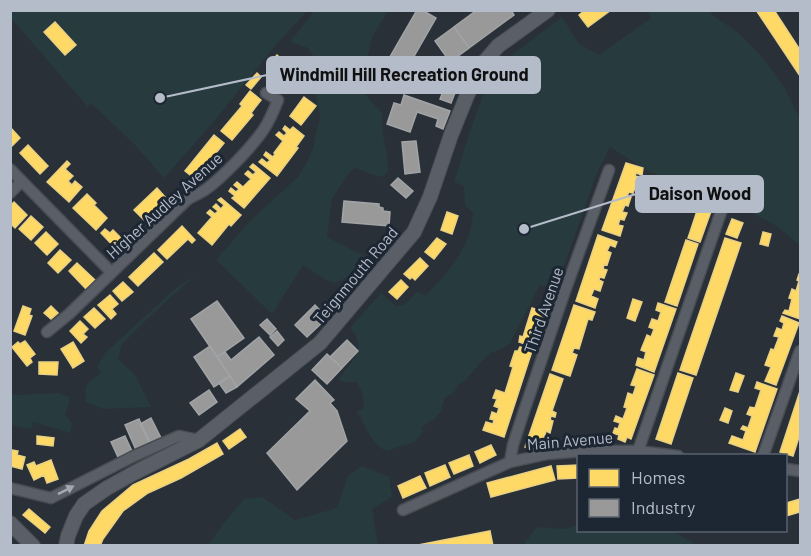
<svg xmlns="http://www.w3.org/2000/svg" width="811" height="556" font-family="Barlow,sans-serif">
<style>
.green{fill:#273a3e}
.homes{fill:#ffd966;stroke:#e8d084;stroke-width:1.5}
.industry{fill:#999;stroke:#a1a4a7;stroke-width:1.5}
.lines{fill:none;stroke-linecap:round;stroke-linejoin:round}
.minor-casing{stroke:#484c53;stroke-width:13}
.tertiary-casing{stroke:#484c53;stroke-width:16}
.minor{stroke:#5a5e66;stroke-width:10}
.tertiary{stroke:#5a5e66;stroke-width:14}
.oneway{fill:#a2a9b5}
.labels{text-anchor:middle;dominant-baseline:central;stroke-width:6;stroke-linejoin:round;paint-order:stroke}
.street-label{font-size:16px;fill:#b4bcc9;stroke:#1d2633}
.leader{fill:none;stroke:#b4bcc9;stroke-width:2}
.callout-dot{fill:#b4bcc9;stroke:#1d2633;stroke-width:2}
.callout{fill:#b4bcc9;stroke:#b4bcc9;stroke-width:2}
.callout-label{font-size:18px;text-anchor:middle;font-weight:bold;fill:#111}
</style>
<rect width="100%" height="100%" fill="#2a3038"/>
<path class="green" d="M11 10 307 11 275 46 211 125 164 178 134 144 91 103 88 107 11 18Z
M685 10 701 12 710 11 712 15 736 31 763 58 784 87 800 119V245L775 225 727 200 725 202H718L714 203 712 199 686 189 643 168 610 147 596 175 556 289 540 285 510 343 504 348 497 350 495 353 491 352 464 381 458 385 455 391 444 399 441 411 434 419 421 427 423 430C413 451 404 440 390 451 373 450 366 425 357 412L363 408 364 405 362 393 357 382H344L338 379C351 363 369 348 350 328L381 293 396 306 404 305 417 292 426 295C443 278 463 255 470 232 472 226 472 219 473 213L465 205 464 186 454 182 471 128 487 85 493 72 508 58 562 17 579 44 599 55 651 18 647 11Z
M314 11H388L372 37 361 90 382 113 383 135 387 155 388 171 383 177 370 174 356 168 352 170 345 178 332 199 327 236 329 238 362 255 365 258V265L351 275 335 283 326 280 303 265 272 314 216 260 250 221 299 176 307 162 313 148 320 117 314 85 320 65 308 48 290 42Z
M199 274 182 287 145 321 122 344 118 359 135 375 151 407 104 409 85 402 86 395 85 391 88 383 101 372 97 367 105 353 176 288Z
M58 393 69 397V404L65 414 72 423 71 433 33 422 32 429 19 427 11 424V395Z
M362 466 389 477 392 497 372 509 378 545H208L223 524 244 499 262 497 295 520 337 508 348 476Z
M578 525V530L672 531 697 545H523L537 527 564 529Z"/>
<path class="homes" d="M585 10H611L588 27 579 15Z
M756 10H774L800 50V76Z
M55 22 76 45 65 55 44 32Z
M277 55 289 65 295 58 312 73 306 80 301 76 298 79 291 74 289 77 283 72 280 75 268 65Z
M257 73 261 77 251 89 246 85Z
M250 91 261 100 251 113 253 115 232 140 221 131 242 106 240 104Z
M304 97 316 106 301 125 290 116Z
M285 126 290 130 293 127 304 136 296 147 298 148 277 176 259 162 262 159 267 163 270 160 264 155 266 152 273 157 275 154 274 153 283 141 276 135 279 132 284 136 287 133 283 129Z
M10 127 20 138 11 147 10 146Z
M214 135 224 143 195 179 185 171Z
M28 145 48 166 40 174 20 153Z
M67 161 70 164 65 169 73 176 68 181 72 185 75 181 82 187 69 202 47 182Z
M626 163 643 168 642 175 636 173 635 176 639 177 633 193 629 192 627 196 631 197 628 206 625 205 622 212 627 213 624 220 620 219 618 225 623 226 620 236 602 230Z
M253 164 270 178 244 208 232 198 235 196 229 191 231 188 236 192 239 189 234 185 237 182 243 187 251 179 245 174 248 171 253 175 256 172 250 167Z
M157 188 166 198 144 220 134 210Z
M87 194 96 203 94 205 107 218 96 230 73 208Z
M221 198 241 215 231 226 229 224 212 245 198 233 212 217 207 213 210 210 215 214 218 211 213 207 216 204 221 209 224 205 218 200Z
M701 199 714 203 700 242 688 238Z
M14 202 27 215 15 228 10 223V206Z
M447 212 458 216 452 234 441 230Z
M31 216 43 227 31 240 19 229Z
M732 219 743 223 737 238 726 234Z
M182 226 195 240 192 243 188 239 167 259 158 250Z
M105 229 110 233 113 230 126 243 118 251 101 233Z
M46 232 58 244 47 255 35 243Z
M763 232 771 234 768 246 760 244Z
M598 235 617 242 615 247 610 245 607 251 611 253 607 265 604 264 603 269 607 270 604 278 600 277 599 280 603 282 600 291 594 289 591 296 598 299 595 308 576 301Z
M437 238 446 244 434 259 425 252Z
M725 238 741 243 696 375 680 370Z
M686 240 698 244 677 306 665 302Z
M60 250 71 260 58 273 48 263Z
M154 253 163 262 138 286 129 277Z
M420 258 428 266 415 280 412 277 410 279 404 274Z
M77 263 95 280 86 289 69 271Z
M799 274H800V319L783 313 785 310 789 311 792 299 789 298 792 289 796 291 799 281 797 280Z
M401 280 408 287 397 299 389 292Z
M123 282 133 292 122 301 113 291Z
M110 295 118 304 112 309 116 314 111 319 98 305Z
M633 299 642 302 635 321 627 318Z
M658 303 676 309 654 372 636 365 638 358 644 360 646 352 641 350 647 335 651 337 654 329 649 327 652 319 658 321 661 312 656 310Z
M574 305 595 312 592 320 588 319 579 349 574 348 572 353 577 355 570 376 552 370Z
M23 306 31 309 29 315 32 316 25 335 14 331Z
M51 306 58 313 51 319 44 313Z
M94 308 105 319 95 328 84 317Z
M532 308 545 312 534 347 519 342 520 336 523 337Z
M782 316 799 323 776 385 765 381 771 367 765 365 771 349 774 350 779 337 774 336 777 328 782 330 784 323 780 321Z
M80 321 88 329 83 334 87 337 81 343 70 331Z
M25 341 35 354 30 358 32 362 27 366 12 347 18 342 20 344Z
M73 342 84 361 73 368 61 349Z
M520 347 532 351 504 437 483 430 486 422 493 424 494 420 490 419 492 412 497 414 499 408 494 406 497 399 493 398 496 390 505 393 513 367 510 366 515 351H518Z
M39 362H58L57 375 39 374Z
M637 369 654 375 631 439 627 437 625 442 618 439 619 435 613 433 615 428 618 429 620 423 614 421 616 416 623 419 627 408 624 407 628 393 633 395 636 386 631 385Z
M678 373 693 378 671 444 656 439Z
M736 373 744 376 738 392 730 390Z
M550 374 563 379 552 411 556 413 555 417 551 416 550 420 553 421 550 433 546 431 544 438 547 439 544 447 536 444 533 450 525 447Z
M757 382 777 389 755 452 729 443 732 436 743 440 746 431 741 429 743 426 748 428 752 416 747 414 750 407 755 408 761 390 755 388Z
M800 391V434L793 456 780 452Z
M725 408 732 411 728 423 720 420Z
M240 429 246 437 229 449 223 441Z
M37 436 54 438 53 446 37 444Z
M217 443 223 454 181 478 148 493 123 511 103 539 100 546H84L89 531 102 511 133 485 189 459Z
M491 445 496 455 480 463 475 452Z
M12 450 18 451 17 455 25 457 22 469 10 466Z
M469 455 473 466 454 474 449 463Z
M51 460 58 479 47 483 44 475 34 480 27 465 34 462 36 466Z
M445 465 450 477 430 486 425 473Z
M578 465V478L558 479 557 466Z
M551 466 555 480 491 497 487 483Z
M420 476 426 488 403 498 398 486Z
M800 499V512L786 516V503Z
M29 509 50 527 45 533 23 515Z
M490 531 493 546H413Z"/>
<path class="industry" d="M417 10H422L436 18 405 72 387 62Z
M477 10H511L514 15 469 48 454 27Z
M454 27 469 48 450 62 435 41Z
M451 71 462 75 451 103 440 99Z
M404 95 450 111 443 129 436 126 438 119 417 112 410 132 387 124 394 103 401 105Z
M416 141 420 172 405 174 402 142Z
M398 178 413 191 406 198 391 185Z
M344 201 379 204V207L383 208V211L390 212 389 226 342 222Z
M217 301 244 338 217 357 191 319Z
M315 305 327 318 307 337 295 325Z
M267 319 276 329 270 335 260 325Z
M277 331 284 340 278 346 270 337Z
M259 337 274 355 237 387 217 357 225 352 231 360Z
M347 340 358 351 342 368 330 357Z
M210 346 230 376 214 387 194 357Z
M327 354 342 368 327 384 312 370Z
M230 376 237 387 226 393 219 383Z
M315 380 334 400 330 403 337 411 347 441 297 490 267 453 310 411 296 399Z
M209 390 217 402 199 415 190 403Z
M151 418 161 438 150 443 140 424Z
M139 419 150 443 136 450 125 425Z
M125 436 132 451 118 457 111 442Z"/>
<g class="lines">
<g class="minor-casing">
<path id="minor" d="M10 169 111 272
M10 193 22 181
M47 332 69 314 188 199C194 196 200 193 205 190 222 178 252 147 264 129 270 120 274 110 278 100L266 93
M638 451 721 212
M763 456 800 351
M510 462 513 445 523 414 565 291 609 170
M786 469 800 471
M10 488 51 498 132 457 179 436 199 440
M403 510 510 462 547 454 584 451H638L678 456"/>
</g>
<g class="tertiary-casing">
<path id="tertiary" d="M10 523 33 546
M66 546 68 536 76 516 84 504 107 488 134 473 199 440 320 343 414 232 430 197 451 135 466 98 478 72 485 61 498 46 548 10"/>
</g>
<use href="#minor" class="minor"/>
<use href="#tertiary" class="tertiary"/>
</g>
<defs><path id="oneway-solid" d="M-6-.8H1V-3.2L6.5 0L1 3.2V.8H-6Z" transform="scale(1.5)"/></defs>
<use class="oneway" href="#oneway-solid" transform="translate(66 490) rotate(-27)"/>
<g class="labels">
<g class="street-label">
<text transform="translate(164 205) rotate(-42)">Higher Audley Avenue</text>
<text transform="translate(355 275) rotate(-50)">Teignmouth Road</text>
<text transform="translate(543 310) rotate(-71)">Third Avenue</text>
<text transform="translate(570 440) rotate(-5)">Main Avenue</text>
</g>
</g>
<path class="leader" d="M160 98L267 75M524 229L636 194"/>
<g class="callout-dot">
<circle cx="160" cy="98" r="6"/>
<circle cx="524" cy="229" r="6"/>
</g>
<g class="callout">
<rect x="267" y="57" width="273" height="36" rx="6"/>
<rect x="636" y="176" width="127" height="36" rx="6"/>
</g>
<g class="callout-label">
<text x="404" y="81">Windmill Hill Recreation Ground</text>
<text x="700" y="200">Daison Wood</text>
</g>
<rect width="811" height="556" fill="none" stroke="#b4bcc9" stroke-width="24"/>
<rect x="577" y="454" width="210" height="78" fill="#1d2633" stroke="#59626f" stroke-width="1.5"/>
<rect x="589" y="469" width="30" height="18" fill="#ffd966" stroke="#59626f" stroke-width="1.5"/>
<text x="631" y="484" font-size="18" fill="#b4bcc9">Homes</text>
<rect x="589" y="499" width="30" height="18" fill="#999999" stroke="#59626f" stroke-width="1.5"/>
<text x="631" y="514" font-size="18" fill="#b4bcc9">Industry</text>
</svg>
